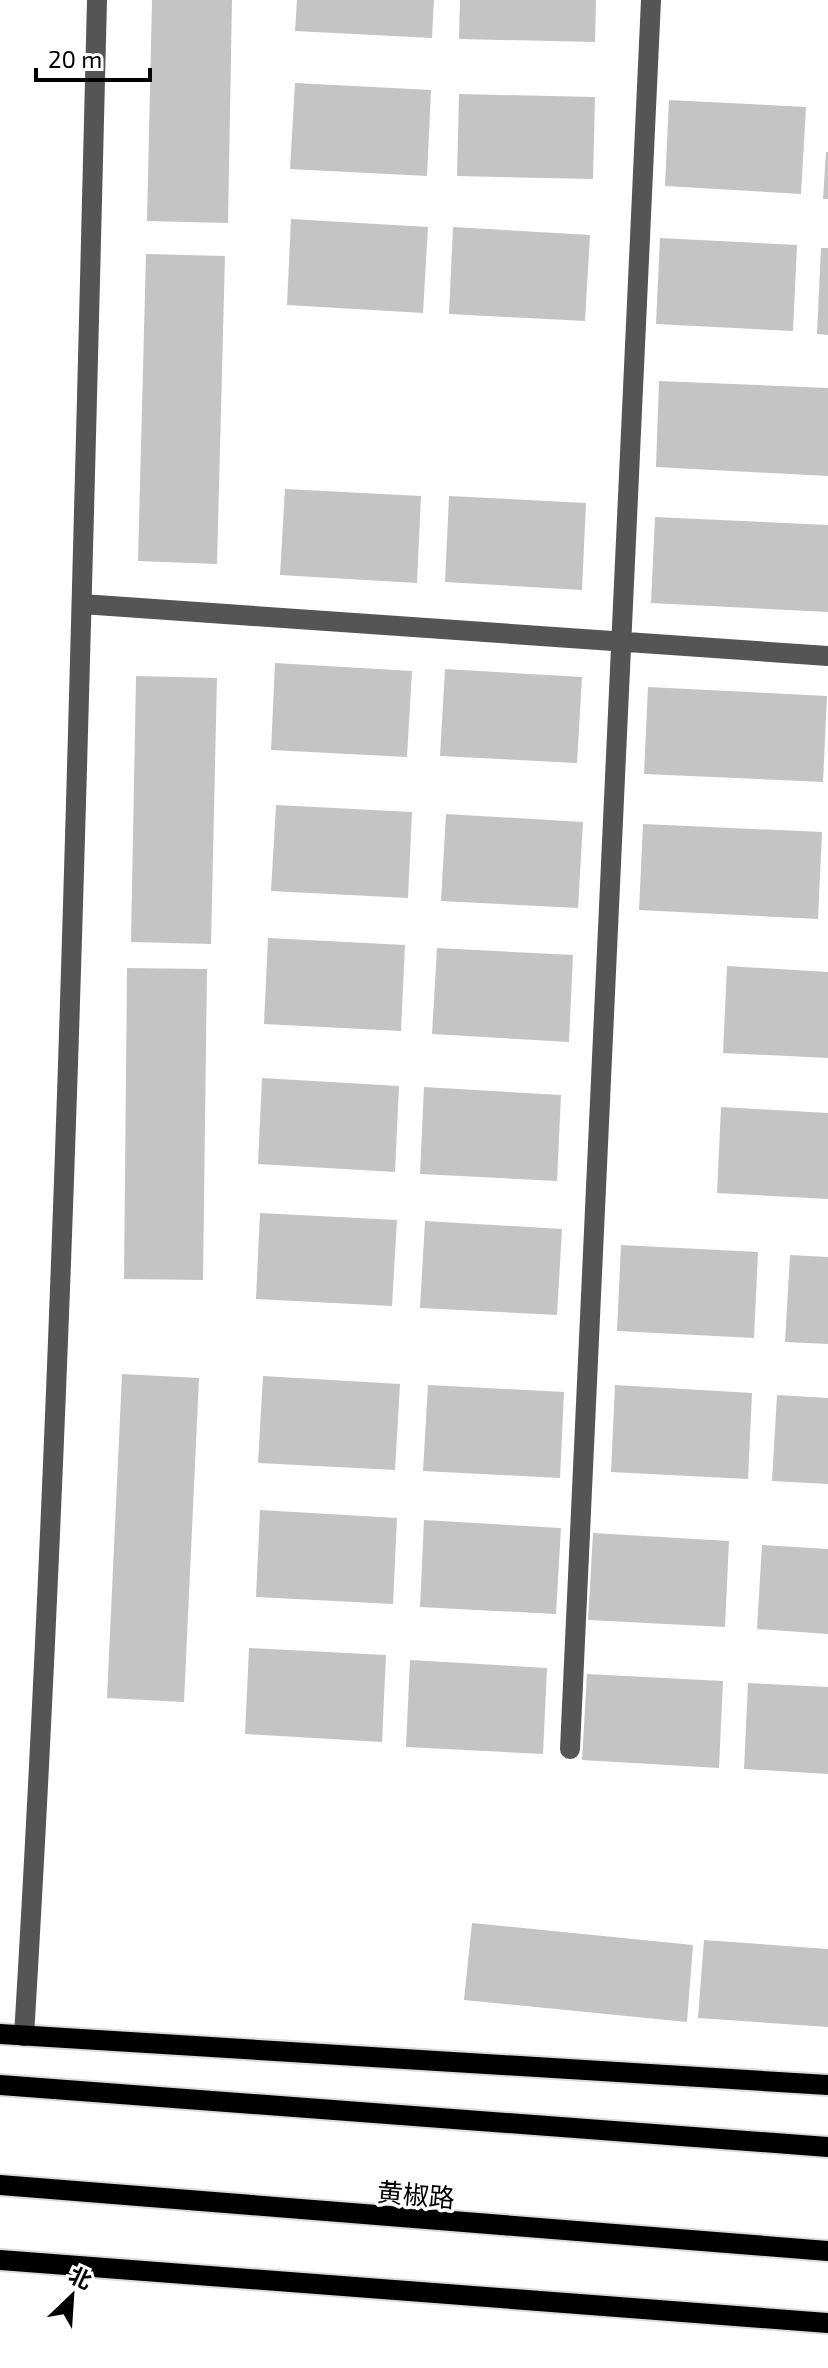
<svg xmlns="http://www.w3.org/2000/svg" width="828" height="2368" font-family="'Exo 2','Noto Sans SC',sans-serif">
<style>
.building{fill:#c4c4c4}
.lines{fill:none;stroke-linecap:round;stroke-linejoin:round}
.major-casing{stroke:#dbdbdb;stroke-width:24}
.minor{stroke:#555;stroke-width:20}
.major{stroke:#000;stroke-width:20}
.labels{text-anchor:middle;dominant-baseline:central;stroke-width:7;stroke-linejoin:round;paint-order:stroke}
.street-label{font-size:26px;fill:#000;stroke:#fff}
</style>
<rect width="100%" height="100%" fill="#fff"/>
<path class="building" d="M152 0H232L228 223 147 221Z
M297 0H434L432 38 295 31Z
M460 0H596L595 42 459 39Z
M295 83 431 90 427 176 290 169Z
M459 94 595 97 593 179 457 176Z
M669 100 806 107 801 194 665 186Z
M826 152H828V199H823Z
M291 219 428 227 423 313 287 305Z
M453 227 590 235 585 321 449 314Z
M660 238 797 245 793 331 656 324Z
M821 248H828V335L817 334Z
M146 254 225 256 217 564 138 561Z
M659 381 828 388V476L656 467Z
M285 489 421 496 417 583 280 575Z
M449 496 586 503 582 590 445 582Z
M655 517 828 525V612L651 603Z
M275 663 412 671 407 757 271 750Z
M445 669 582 677 577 763 440 756Z
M136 676 217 678 211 944 131 942Z
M648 687 827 696 823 782 644 774Z
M276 805 412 812 408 898 271 891Z
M446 814 583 822 578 908 441 901Z
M643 824 822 832 818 919 639 910Z
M268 938 405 945 401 1031 264 1024Z
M437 948 573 955 569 1042 432 1034Z
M727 966 828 972V1058L723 1053Z
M127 968 207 969 203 1280 124 1279Z
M262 1078 399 1086 395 1172 258 1164Z
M424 1087 561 1095 557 1181 420 1174Z
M721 1107 828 1113V1199L717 1193Z
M260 1213 397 1220 392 1306 256 1299Z
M425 1221 562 1229 557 1315 420 1308Z
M621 1245 758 1252 754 1338 617 1331Z
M790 1255 828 1257V1344L785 1342Z
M122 1374 199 1378 184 1702 107 1698Z
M263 1376 400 1384 395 1470 258 1463Z
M428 1385 564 1392 560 1478 423 1471Z
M615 1385 752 1393 748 1479 611 1472Z
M777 1395 828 1398V1484L772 1481Z
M260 1510 397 1518 393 1604 256 1597Z
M424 1520 561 1528 556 1614 420 1607Z
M593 1533 729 1541 725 1627 588 1620Z
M762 1545 828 1549V1634L757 1629Z
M249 1648 386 1655 382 1742 245 1734Z
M410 1660 547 1668 543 1754 406 1747Z
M587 1674 723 1681 719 1768 582 1760Z
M748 1683 828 1687V1774L744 1769Z
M472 1923 693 1945 687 2022 464 2000Z
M704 1940 828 1949V2027L698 2018Z"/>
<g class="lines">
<g class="major-casing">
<path id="major" d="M0 2034 828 2085
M0 2085 828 2147
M0 2185 828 2251
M0 2260 828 2323"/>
</g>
<path class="minor" d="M82 604 828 656
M570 1749 651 0
M24 2036C65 1358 80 679 97 0"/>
<use href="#major" class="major"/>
</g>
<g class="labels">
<g class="street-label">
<text transform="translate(416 2194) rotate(5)">黄椒路</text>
</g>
</g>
<g transform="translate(72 2296) rotate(25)" stroke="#ffffff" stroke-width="6" paint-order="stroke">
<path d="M0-6L14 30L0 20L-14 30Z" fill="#000000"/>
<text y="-12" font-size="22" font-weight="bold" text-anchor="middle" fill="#000000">北</text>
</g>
<path d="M36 68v12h114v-12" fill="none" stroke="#000000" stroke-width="4"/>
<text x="48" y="68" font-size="24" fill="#000000" stroke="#ffffff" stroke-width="6" paint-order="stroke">20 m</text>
</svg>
